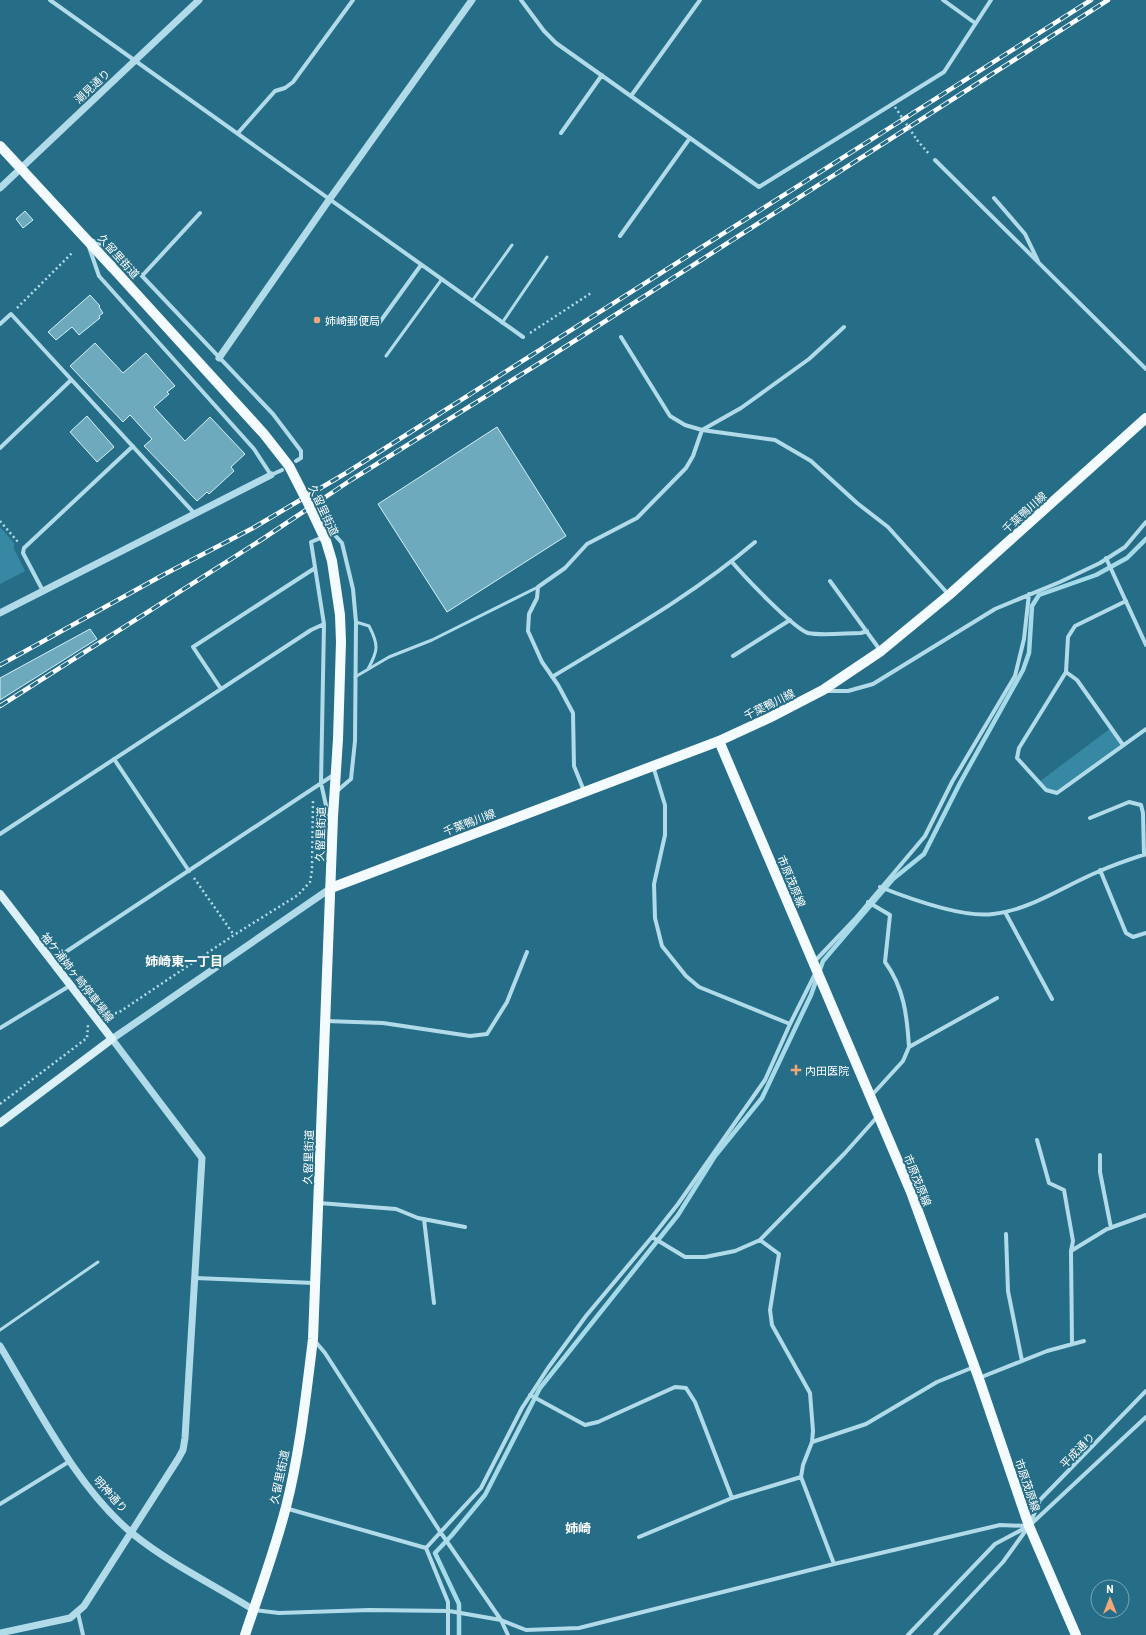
<svg xmlns="http://www.w3.org/2000/svg" width="1146" height="1635" font-family="Barlow,'Noto Sans JP',sans-serif">
<style>
.green{fill:#3788a2}
.lines{fill:none;stroke-linecap:round;stroke-linejoin:round}
.stream{stroke:#a5dae9;stroke-width:4.5}
.building{fill:#6eaabd;stroke:#d5eff7}
.path{stroke:#b1dbe9;stroke-width:2.5;stroke-dasharray:2 3;stroke-linecap:butt}
.service{stroke:#b1dbe9;stroke-width:3}
.minor{stroke:#b1dbe9;stroke-width:4}
.tertiary{stroke:#b1dbe9;stroke-width:7}
.secondary{stroke:#dbf0f7;stroke-width:8}
.primary{stroke:#f4fbfe;stroke-width:10}
.rail-casing{stroke:#fff;stroke-width:4.5}
.rail{stroke:#266e87;stroke-width:3;stroke-dasharray:9;stroke-linecap:butt}
.path-bridge{stroke:#b1dbe9;stroke-width:2.5;stroke-dasharray:2 3;stroke-linecap:butt}
.primary-bridge{stroke:#f4fbfe;stroke-width:10}
.poi-dot{fill:#f2a876;stroke:#266e87;stroke-width:1.5}
.labels{text-anchor:middle;dominant-baseline:central;stroke-width:4;stroke-linejoin:round;paint-order:stroke}
.street-label{font-size:11px;fill:#fff;stroke:#266e87}
.poi-label{font-size:11px;fill:#fff;stroke:#266e87;text-anchor:start}
.quarter-label{font-size:13px;font-weight:bold;fill:#fff;stroke:#266e87}
</style>
<rect width="100%" height="100%" fill="#266e87"/>
<path class="green" d="M0 527 14 543V549L25 571 0 584Z
M1111 728 1123 745 1057 793 1046 790 1039 782Z"/>
<g class="lines">
<path class="stream" d="M459 1635V1604L435 1553 452 1535 485 1495 540 1388 678 1215 715 1156 762 1098 811 995 823 961 893 879 924 854 960 783 1023 670 1029 653 1032 606 1039 595 1096 575 1127 558 1146 539"/>
</g>
<path class="building" d="M25 211 33 220 23 228 16 219Z
M90 295 100 306 99 307 103 313 99 316 100 318 79 335 72 327 56 340 48 332Z
M95 343 123 373 146 353 175 386 167 392 169 394 154 407 185 441 210 417 245 454 231 467 234 471 209 494 207 492 197 501 144 446 152 439 130 415 123 422 70 366Z
M87 416 114 447 97 462 70 432Z
M497 427 566 536 447 612 378 504Z
M90 629 97 639 0 700V678Z"/>
<g class="lines">
<path class="path" d="M917 140 930 155
M17 308 73 252
M530 333 591 293
M0 521 18 542
M194 878 234 935
M105 1013H118L234 935 298 895 310 882 312 870 313 799
M0 1104 87 1038 88 1025"/>
<path class="service" d="M472 301 512 245
M502 323 547 257
M386 356 442 279
M356 622 369 626C379 645 378 651 368 669
M355 677 389 657 432 640 538 587
M0 1330 98 1262"/>
<path class="minor" d="M50 0 523 337
M521 0 544 31 556 43 759 187 944 72 991 0
M943 0 975 23
M631 96 700 0
M238 133 275 91 285 88 293 82 353 0
M561 133 602 75
M935 160 1146 369
M994 198 1025 234 1038 261
M620 236 690 138
M91 240 111 248 125 258 273 414 301 451V458L296 461
M89 247 99 276 254 449 271 475 282 470
M142 276 200 213
M0 324 11 314 195 514
M377 326 421 265
M621 337 670 416 685 425 702 430 775 440 811 461 857 503 888 527 949 595
M0 448 71 380
M1106 558 1146 645
M732 562C744 576 793 628 808 633 821 636 847 633 861 633L867 631
M830 581 880 650
M43 591 23 553 24 548 133 446
M1126 601 1075 626 1068 637 1066 672 1019 748 1017 758 1046 790 1057 793 1146 729
M733 656 790 620
M1066 672 1077 680 1123 745
M552 677C621 635 693 595 755 542
M221 689 193 647 315 568
M825 691H848L873 684 995 609 1060 582 1100 563 1125 547 1146 522
M114 759 189 871
M653 766 665 805V835L654 884 655 918 662 946 686 976 699 987 790 1024
M584 791 574 766 573 713 558 685 542 662 528 631 529 614 537 598 538 587 565 568 587 544 637 518 686 468 693 456 702 430 741 408 809 359 844 327
M1090 818 1129 802 1141 805 1143 813 1144 855
M329 819 321 783 324 624 311 542 333 533 342 543 353 589 356 622 355 741 351 779 337 791
M0 834 311 630 324 624
M1100 870 1126 933 1133 937 1146 933
M880 887C908 898 964 918 993 914 1031 910 1065 885 1100 871 1115 864 1131 859 1146 854
M868 902 890 915 885 962C904 988 907 1015 909 1047
M1005 912 1052 999
M52 961 335 774
M814 962 855 919 925 836 952 782 1015 676 1024 639 1029 594
M326 1021 383 1023 470 1036 487 1034 507 1002 527 952
M0 1028 71 985
M871 1096 903 1061 909 1047 997 998
M1037 1140 1049 1183 1064 1190 1073 1241 1071 1251 1072 1344
M1100 1155V1172L1111 1228
M319 1203 396 1209 418 1218 465 1227
M424 1219 434 1303
M1006 1234 1008 1291 1022 1361
M652 1237 685 1257H705L735 1251 760 1240 845 1153 878 1116
M760 1240 779 1254 770 1310 772 1325 810 1393 813 1431 812 1442 803 1465 801 1477 834 1564
M1071 1251 1107 1229 1146 1215
M195 1278 314 1283
M314 1340 325 1353 441 1533 501 1620 508 1635
M979 1378 1047 1351 1084 1341
M530 1395 585 1425 598 1422 675 1387 686 1388 695 1402 732 1498
M812 1442 866 1424 937 1382 974 1367
M0 1504 70 1461
M285 1508 426 1548
M639 1537 732 1498 801 1477
M426 1548 481 1488 522 1408 548 1368 586 1316 652 1237 678 1204 765 1080 790 1024 816 972
M426 1548 448 1602V1635
M254 1610 279 1613 369 1610 449 1611 501 1620 526 1630 579 1628 834 1564 1000 1525 1028 1526
M78 1613 83 1635
M908 1635 995 1544 1029 1526 1040 1500 1146 1391
M935 1635 1003 1562 1029 1526 1146 1417"/>
<path class="tertiary" d="M0 188 199 0
M219 358 329 200 472 0
M0 613 271 475
M0 1346C37 1407 77 1488 133 1534 170 1564 213 1584 254 1610
M0 1633 70 1618 84 1606 178 1459 183 1450 185 1438 202 1158 112 1039 331 888"/>
<path class="secondary" d="M0 1123 112 1039 0 894"/>
<path class="primary" d="M0 146 111 266
M719 741 911 1192 979 1379 1029 1526 1076 1635
M331 888 719 741 769 718 823 690 881 651 949 595 1146 418
M245 1635C259 1593 275 1550 286 1507 300 1452 306 1395 313 1339L333 817 338 739"/>
<g class="rail-casing">
<path id="rail" d="M0 665 163 575 253 528 346 473 1091 0
M0 706 261 540 351 480 543 361 1108 0"/>
</g>
<use href="#rail" class="rail"/>
<path class="path-bridge" d="M895 107 917 140"/>
<path class="primary-bridge" d="M111 266 264 434 289 466 308 503 326 541 332 561 340 615 341 642 338 739"/>
</g>
<g class="poi-dot">
<circle cx="317" cy="320" r="4"/>
<path d="M794 1064h4v4h4v4h-4v4h-4v-4h-4v-4h4z"/>
</g>
<g class="labels">
<g class="street-label">
<text transform="translate(92 86) rotate(-43)">潮見通り</text>
<text transform="translate(119 256) rotate(48)">久留里街道</text>
<text transform="translate(324 510) rotate(65)">久留里街道</text>
<text transform="translate(1024 512) rotate(-42)">千葉鴨川線</text>
<text transform="translate(769 704) rotate(-26)">千葉鴨川線</text>
<text transform="translate(469 822) rotate(-21)">千葉鴨川線</text>
<text transform="translate(320 834) rotate(-88)">久留里街道</text>
<text transform="translate(792 881) rotate(67)">市原茂原線</text>
<text transform="translate(78 977) rotate(52)">袖ケ浦姉ヶ崎停車場線</text>
<text transform="translate(308 1157) rotate(-88)">久留里街道</text>
<text transform="translate(918 1180) rotate(68)">市原茂原線</text>
<text transform="translate(1077 1450) rotate(-46)">平成通り</text>
<text transform="translate(279 1477) rotate(-78)">久留里街道</text>
<text transform="translate(1028 1485) rotate(71)">市原茂原線</text>
<text transform="translate(111 1494) rotate(48)">明神通り</text>
</g>
<g class="poi-label">
<text x="325" y="320">姉崎郵便局</text>
<text x="805" y="1070">内田医院</text>
</g>
<g class="quarter-label">
<text x="184" y="961">姉崎東一丁目</text>
<text x="578" y="1528">姉崎</text>
</g>
</g>
<g transform="translate(1110 1599)"><circle r="19" fill="#266e87" stroke="#7da8b7"/>
<path d="M0-3L7 15L0 10L-7 15Z" fill="#f2a876"/>
<text y="-6" font-size="11" font-weight="bold" text-anchor="middle" fill="#ffffff">N</text>
</g>
</svg>
